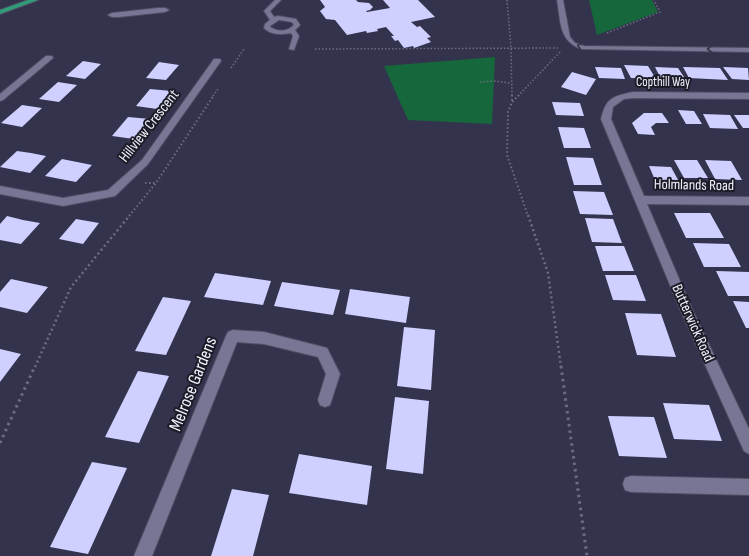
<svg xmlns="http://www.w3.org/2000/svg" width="749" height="556" font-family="'Sofia Sans Condensed',sans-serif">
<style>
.green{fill:#16673b}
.building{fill:#cfd0ff}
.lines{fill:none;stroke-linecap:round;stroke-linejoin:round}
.service-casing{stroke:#4e4e63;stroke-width:2}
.minor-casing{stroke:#4e4e63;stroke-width:2}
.primary-casing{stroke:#4e4e63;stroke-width:2}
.path-far3{stroke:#6d6d82;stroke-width:1.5;stroke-dasharray:1.5 2;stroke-linecap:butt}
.path-far2{stroke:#6d6d82;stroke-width:2;stroke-dasharray:1.5 2.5;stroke-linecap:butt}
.path-far1{stroke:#6d6d82;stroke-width:2.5;stroke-dasharray:2 3;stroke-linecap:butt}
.path{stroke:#6d6d82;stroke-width:3;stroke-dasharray:2.5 4;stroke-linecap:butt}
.service{fill:#777795;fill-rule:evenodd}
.minor{fill:#777795;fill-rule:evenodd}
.primary{fill:#309c78;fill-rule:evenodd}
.oneway{stroke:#373749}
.labels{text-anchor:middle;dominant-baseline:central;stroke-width:4;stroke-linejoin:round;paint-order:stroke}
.far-street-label{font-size:13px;fill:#f1f2fc;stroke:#1c1c28}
.street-label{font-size:15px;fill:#f1f2fc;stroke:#1c1c28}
.near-street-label{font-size:18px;fill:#f1f2fc;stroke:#1c1c28}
</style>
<rect width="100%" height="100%" fill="#34334d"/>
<path class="green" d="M589 0H652L658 12 597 35Z
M495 57 492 124 408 120 384 66Z"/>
<path class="building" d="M320 0H356L358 2 369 3 373 7 370 10 366 11 367 12 390 8 383 0H418L435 17 411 22 417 27 420 26 431 37 427 38 431 42 414 48 413 46 404 48 398 40 395 41 391 36H394L386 27 377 29 378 31 367 33 366 31 347 35 335 20 326 19 320 11 325 7Z
M83 61 101 64 85 79 66 76Z
M159 62 179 65 166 80 146 78Z
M624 65 648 66 656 79 631 78Z
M595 67 621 68 625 79 599 78Z
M655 67 678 68 686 80 661 79Z
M683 67 720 68 728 80 689 78Z
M723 67 748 68 749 80 732 79Z
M572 72 596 79 586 95 561 87Z
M58 82 77 85 59 102 39 99Z
M150 89 171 91 157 109 136 106Z
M552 102 580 103 584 116 556 115Z
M22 105 42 108 22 127 1 123Z
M678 110 694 111 702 124H686Z
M644 113H662L669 123H656L651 127 655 135 638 134 632 123Z
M703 114 730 115 738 129 710 128Z
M734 115H749V128H743Z
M128 117 150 119 134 139 112 136Z
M558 127 584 128 591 148H564Z
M17 151 31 153 46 156 30 173 0 167Z
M566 157 593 158 602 185H574Z
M62 159 92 165 76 182 45 176Z
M674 160H697L708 178H684Z
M705 160 731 161 742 180 715 179Z
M649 166 671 167 682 187H658Z
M573 191 604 192 613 215 580 214Z
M674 213H710L724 238H686Z
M7 216 23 220 40 223 21 244 0 240V224Z
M585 218 613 219 622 243 592 242Z
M76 219 99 223 83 244 59 239Z
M693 243 729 244 741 267H704Z
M595 246H624L634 271H603Z
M716 271 749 272V296H728Z
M215 273 271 281 263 305 204 297Z
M605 275H636L646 301 613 300Z
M11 279 48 287 27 313 0 307V292Z
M282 282 340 290 333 315 274 306Z
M350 289 410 297 406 323 345 314Z
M163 297 191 301 166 355 135 351Z
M733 301 749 302V328H746Z
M625 313 661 314 676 357 637 355Z
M404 327 435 330 431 390 397 386Z
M0 349 21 354 0 382Z
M138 371 169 376 139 443 105 437Z
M395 397 429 401 423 474 386 469Z
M663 403 709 405 722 441 674 439Z
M608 416 654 417 667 458 619 456Z
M299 454 372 466 367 505 289 493Z
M92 462 127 468 88 554 50 547Z
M232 489 269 495 253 556H211Z"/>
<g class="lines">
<g class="service-casing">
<path id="service" d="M275 0H281L270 11 274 17 278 16 296 19 300 25 295 30 299 36 294 50 289 49 293 36 291 33C281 35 271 35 264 28L265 24 270 20 264 11ZM279 20 292 22 294 25C287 32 278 32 270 27V26Z
M557 0H563L570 37 575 43 584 46 749 48V52L581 49C558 40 561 21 557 0Z"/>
</g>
<g class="minor-casing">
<path id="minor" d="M158 8H165L169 10 165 12 119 17H112L108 15 112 13Z
M46 56H52L53 58 3 100 0 101V94Z
M214 59H220L221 61 148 164 115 196 63 206 0 194V186L63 198 108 190 142 160Z
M633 92 749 93V99L633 98 624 99 613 107 611 119 644 196 749 197V205L647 204 692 309 749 429V454L744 451 680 309 601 119C606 98 613 96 633 92Z
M233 330 264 332 327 348 340 374 330 405 325 407 320 405 318 400 326 374 318 357 264 344 237 342 152 556H134L226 336 228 332Z
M631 476 749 479V495L631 492 625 490 623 484 625 478Z"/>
</g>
<g class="primary-casing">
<path id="primary" d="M28 0H38L0 14V10Z"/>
</g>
<path class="path-far3" d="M507 0 511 48 512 96
M607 33 660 12 654 0
M315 49 558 48
M231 68 244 49
M480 82 494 81 511 83
M213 96 218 89
M518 96 561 51"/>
<path class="path-far2" d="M512 95V101
M519 95 512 102 508 112 507 155 528 216
M145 183H156
M129 216 156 183 214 95"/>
<path class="path-far1" d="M528 215 548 273 561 367
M35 367 71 287 130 215"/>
<path class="path" d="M561 366 587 556
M0 443 35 366"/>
<use href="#service" class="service"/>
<use href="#minor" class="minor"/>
<use href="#primary" class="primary"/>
</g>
<defs><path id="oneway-chevron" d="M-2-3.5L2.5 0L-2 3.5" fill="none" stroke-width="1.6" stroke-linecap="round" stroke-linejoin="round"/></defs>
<g class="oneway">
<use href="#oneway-chevron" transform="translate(580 46) rotate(-164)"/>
<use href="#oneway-chevron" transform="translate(710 49) rotate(-180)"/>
</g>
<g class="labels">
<g class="far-street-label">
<text x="663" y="82">Copthill Way</text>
</g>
<g class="street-label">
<text transform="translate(149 126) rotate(-52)">Hillview Crescent</text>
<text transform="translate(694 185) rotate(1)">Holmlands Road</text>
<text transform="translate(693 323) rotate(66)">Butterwick Road</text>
</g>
<g class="near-street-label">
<text transform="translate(193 384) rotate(-68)">Melrose Gardens</text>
</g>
</g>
</svg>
